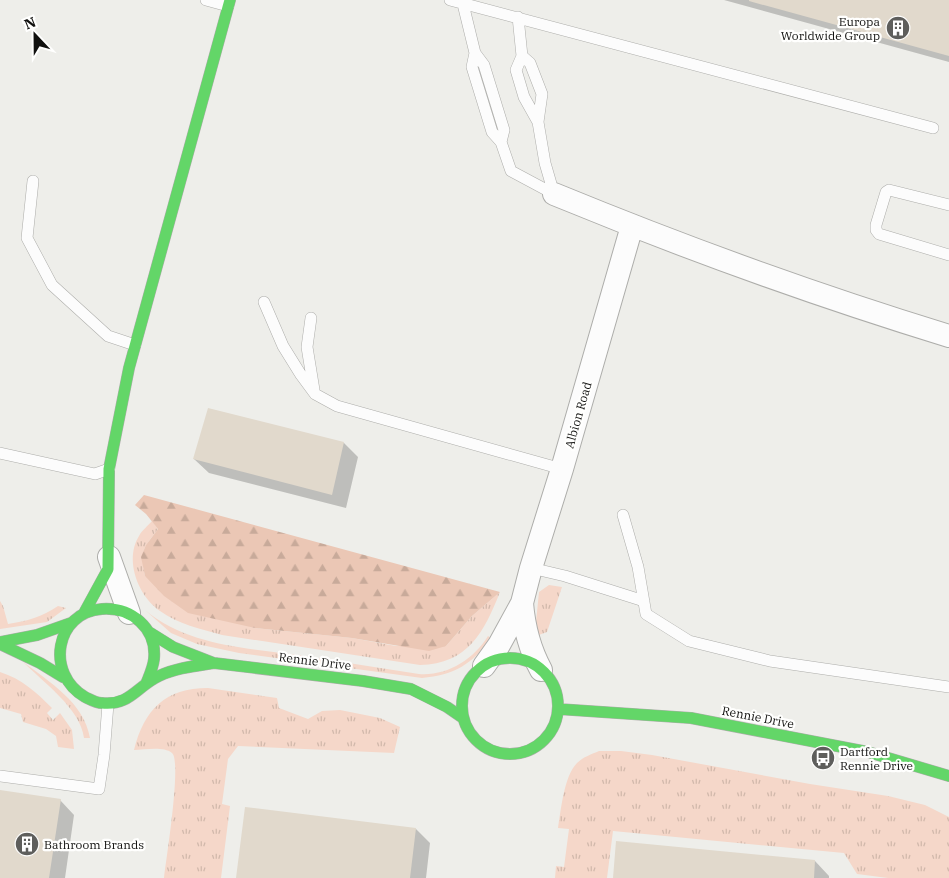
<svg xmlns="http://www.w3.org/2000/svg" width="949" height="878" font-family="'IBM Plex Serif',serif">
<style>
.grass{fill:url(#grass-tufts)}
.forest{fill:url(#forest-firs)}
.shadow{fill:#0003}
.building{fill:#e1d9cc}
.lines{fill:none;stroke-linecap:round;stroke-linejoin:round}
.lane-casing{stroke:#adadaa;stroke-width:12}
.street-casing{stroke:#adadaa;stroke-width:24}
.fast-casing{stroke:#adadaa;stroke-width:12}
.lane{stroke:#fcfcfc;stroke-width:11}
.street{stroke:#fcfcfc;stroke-width:22}
.fast{stroke:#63d668;stroke-width:11}
.labels{text-anchor:middle;dominant-baseline:central;stroke-width:4.5;stroke-linejoin:round;paint-order:stroke}
.poi-label{font-size:12px;fill:#11110f;stroke:#fffffe;text-anchor:start}
.street-label{font-size:12px;fill:#11110f;stroke:#fffffe}
</style>
<defs>
<pattern id="grass-tufts" width="24" height="20" patternUnits="userSpaceOnUse" patternTransform="scale(1.25)"><rect width="24" height="20" fill="#f5d7c9"/><path d="M3 7l-1-3M5 7V3M7 7l1-3M15 17l-1-3M17 17v-4M19 17l1-3" fill="none" stroke="#d1b8ab"/></pattern>
<pattern id="forest-firs" width="22" height="20" patternUnits="userSpaceOnUse" patternTransform="scale(1.25)"><rect width="22" height="20" fill="#ebc7b5"/><path d="M5 1l3.5 6h-7zM16 11l3.5 6h-7z" fill="#c8aa9a"/></pattern>
</defs>
<rect width="100%" height="100%" fill="#eeeeea"/>
<path class="grass" d="M152 521 158 529C143 549 140 550 145 576L255 628 352 638 396 646H446L472 616 500 592C484 632 468 664 420 665L222 635C201 629 178 624 160 611 138 596 124 560 139 536 142 530 148 526 152 521Z
M549 585 562 587 547 632 536 636V622L539 592Z
M0 601 3 606 8 624C27 621 42 617 58 606L66 608 47 622 0 629Z
M145 610C187 645 244 648 297 655 338 661 378 668 419 674 447 676 473 660 488 636L491 638C473 664 454 675 422 678L239 653 197 644 171 633Z
M22 661C49 682 84 702 90 738H84C81 709 42 681 22 661Z
M0 672C22 679 36 692 52 708L47 713 53 720 60 713 72 730 74 749 58 747 56 736 46 729 23 722 21 714 0 708Z
M208 688 277 698 279 708 308 719 322 711 340 710 380 718 400 727 394 753 238 746 228 759 222 804 230 806 221 878H164C166 860 182 761 172 753 163 746 145 750 134 750 144 710 165 688 208 688Z
M599 751H621L652 755 810 784 888 796 925 805 949 817V878H888L857 874 844 853 613 831 607 878H555L556 866 564 867 569 829 558 828C561 810 564 776 577 763 583 757 592 754 599 751Z"/>
<path class="forest" d="M144 495 500 592 472 616 446 646 429 651 352 638 255 628 188 613 164 596 145 576 141 557 146 545 158 529 146 514 135 505Z"/>
<path class="shadow" d="M724 0H949V62Z
M344 443 358 457 346 508 209 473 194 459Z
M0 792 60 800 74 815 65 878H0Z
M416 829 430 843 426 878H237Z
M815 861 829 876V878H614Z"/>
<path class="building" d="M749 0H949V56L749 1Z
M208 408 344 442 332 495 193 459Z
M0 790 61 799 49 878H0Z
M245 807 416 828 410 878H236Z
M616 841 815 860 814 878H613Z"/>
<g class="lines">
<g class="lane-casing">
<path id="lane" d="M206 0 228 6
M450 0 933 128
M463 4 475 53 472 67 492 132 501 142 511 171 554 194
M518 17 522 56 516 70 524 97 538 122
M475 53 484 65 504 130 501 142
M522 56 530 63 542 94 538 122 545 163 554 194
M33 181 27 238 52 285 108 336 135 345
M949 205 889 190 886 192 876 225V230L879 234 949 255
M264 302 283 346 301 375 315 394 337 406 562 469
M311 318 307 347 314 390
M0 453 95 474 109 469
M623 515 638 567 646 614 689 641 770 661 949 687
M531 568 565 576 644 601
M0 776 99 789 104 755 108 704"/>
</g>
<g class="street-casing">
<path id="street" d="M554 194C683 247 815 295 949 336
M109 557 129 613
M522 603C524 627 529 648 541 670
M484 666 499 645 522 603 531 568 562 469 632 226"/>
</g>
<g class="fast-casing">
<path id="fast" d="M84 613 108 569 109 469 129 368 230 0
M149 632 173 647 214 663 363 681 411 689 447 707 463 718
M0 642 37 635 71 623
M0 644 40 663 63 677
M462 706a48 48 0 1 1 96 0a48 48 0 1 1-96 0Z
M146 684C149 676 153 668 154 659 157 628 131 607 102 609 55 612 45 674 85 697 91 700 96 703 102 703 130 706 137 686 159 676 176 668 195 666 214 663
M558 709 691 718 868 752 949 776"/>
</g>
<use href="#lane" class="lane"/>
<use href="#street" class="street"/>
<use href="#fast" class="fast"/>
</g>
<defs>
<g id="building-disc" transform="scale(1.25)"><circle r="9.5" fill="#5e5e5c" stroke="#fffffe"/><path d="M-4-6H4V6H1V3H-1V6H-4ZM-2.5-4.3h1.7v1.8h-1.7ZM.8-4.3h1.7v1.8H.8ZM-2.5-1h1.7V.8h-1.7ZM.8-1h1.7V.8H.8Z" fill="#fff"/></g>
<g id="bus-disc" transform="scale(1.25)"><circle r="9.5" fill="#5e5e5c" stroke="#fffffe"/><path d="M-5-6H5V4H4V6H2V4H-2V6H-4V4H-5ZM-3.5-4V0h7V-4ZM-3.5 1.2v1.5H-2V1.2ZM2 1.2v1.5H3.5V1.2Z" fill="#fff"/></g>
</defs>
<g fill-rule="evenodd">
<use href="#building-disc" x="898" y="28"/>
<use href="#bus-disc" x="823" y="758"/>
<use href="#building-disc" x="27" y="844"/>
</g>
<g class="labels">
<g class="poi-label">
<text x="880" y="21" text-anchor="end">Europa<tspan x="880" dy="14">Worldwide Group</tspan></text>
<text x="840" y="751">Dartford<tspan x="840" dy="14">Rennie Drive</tspan></text>
<text x="44" y="844">Bathroom Brands</text>
</g>
<g class="street-label">
<text transform="translate(578 415) rotate(-74)">Albion Road</text>
<text transform="translate(315 661) rotate(7)">Rennie Drive</text>
<text transform="translate(758 717) rotate(11)">Rennie Drive</text>
</g>
</g>
<g transform="translate(35 35) rotate(338)" stroke="#fffffe" stroke-width="4" paint-order="stroke">
<path d="M0-4L9 19L0 12L-9 19Z" fill="#11110f"/>
<text y="-8" font-size="14" font-weight="bold" text-anchor="middle" fill="#11110f">N</text>
</g>
</svg>
